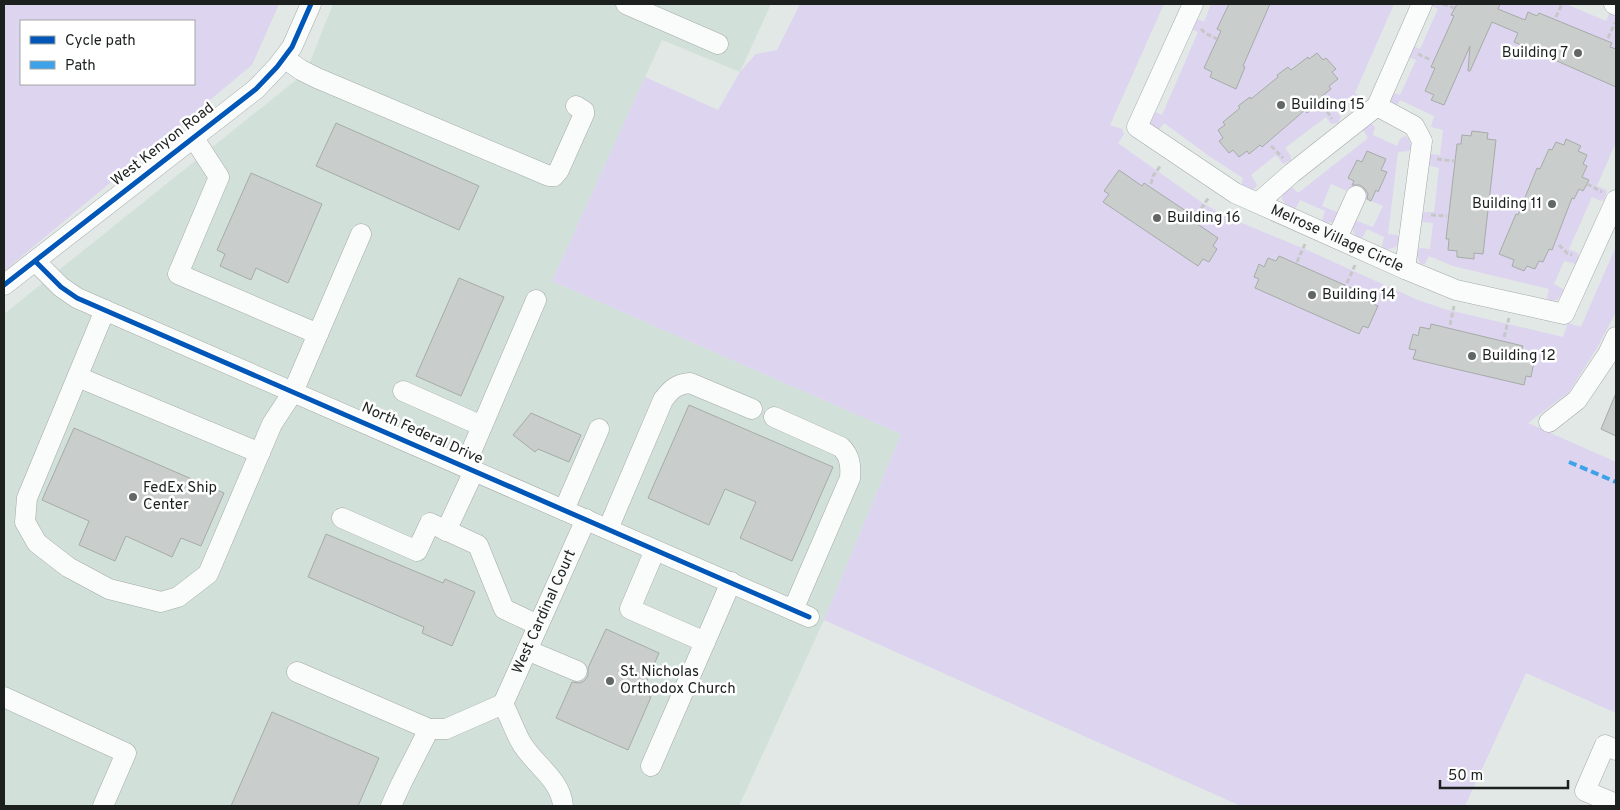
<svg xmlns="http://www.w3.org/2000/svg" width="1620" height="810" font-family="Overpass,sans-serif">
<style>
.built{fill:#d1e1da}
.green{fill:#ddd4f0;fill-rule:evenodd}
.building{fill:#c9cecc;stroke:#a6aba8}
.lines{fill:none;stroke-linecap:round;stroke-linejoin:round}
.minor-casing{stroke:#a4a9a7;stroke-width:21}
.path{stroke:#c5c8c7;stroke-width:3;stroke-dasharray:5 2.5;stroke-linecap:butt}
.minor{stroke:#fafcfb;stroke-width:20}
.quiet{stroke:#3da2ea;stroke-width:4;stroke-dasharray:8 4;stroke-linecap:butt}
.cycleway-casing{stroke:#fff;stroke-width:8}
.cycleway{stroke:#0057b8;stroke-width:5}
.poi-dot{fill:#616764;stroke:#fff;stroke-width:2}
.labels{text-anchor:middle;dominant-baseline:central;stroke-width:5;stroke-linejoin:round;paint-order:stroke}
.poi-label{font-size:15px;fill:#1c211f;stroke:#fff;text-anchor:start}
.street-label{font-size:15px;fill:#1c211f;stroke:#fff}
</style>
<rect width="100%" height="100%" fill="#e1e8e5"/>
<path class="built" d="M333 4H771L740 72 662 40 552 281 901 434 824 620 739 806H4V314L306 72Z"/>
<path class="green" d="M4 4H279L252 65 4 271ZM194 21V84H21V21Z
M800 4H1164L1110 125 1122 129 1124 134 1118 143 1201 202 1227 217 1307 250 1418 300 1444 309 1563 337 1568 323 1581 327 1616 246V312L1597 348 1569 392 1528 423 1616 462V713L1526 673 1465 806H1241L824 620 901 434 552 281 645 77 718 110 740 72 756 54 777 50Z
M1211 4H1394L1355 93 1363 97 1362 104 1356 105 1349 97 1335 109 1341 117 1338 123 1331 124 1326 117 1285 148 1291 156V160L1283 164 1276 155 1251 175 1257 185 1256 187 1252 190 1241 185 1243 178 1209 156 1164 123 1158 131 1149 127 1147 116 1153 111 1162 115 1198 32 1191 29 1193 17 1204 22Z
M1429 4H1566L1606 21 1610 12H1616V142L1597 186 1606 190 1607 193 1604 200 1601 201 1592 197 1569 249 1578 253 1579 257 1576 264 1564 261 1554 284 1563 289V293L1557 300 1549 301 1547 297 1549 289 1453 266 1429 256 1425 264H1421L1417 258V251L1419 248 1430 249 1433 223 1422 222 1420 218 1422 212H1434L1439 168 1428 165 1430 154 1440 155 1443 130 1431 127 1434 116 1400 100 1396 107 1390 108 1387 95 1391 92 1400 95 1416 60 1406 56 1411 45 1420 49 1438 9Z
M1370 122 1375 127 1373 135 1397 146 1400 139 1405 136 1409 139 1411 146 1409 151 1398 152 1388 234 1397 235 1400 239C1398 247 1392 250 1384 249L1382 247 1384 237 1367 229 1363 237 1359 238 1354 233 1352 227 1355 222 1357 221 1373 227 1383 206 1331 184 1322 206 1337 212 1339 216 1334 222 1324 223 1322 220 1325 211 1300 200 1295 210 1287 207 1282 199 1283 191 1290 185 1298 193 1368 138 1363 130Z"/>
<path class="building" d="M1229 4H1270L1243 66 1245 67 1236 89 1210 77 1212 72 1204 68 1221 31 1217 29Z
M1457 4H1500L1498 9 1525 20 1528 12 1537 16 1539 13 1612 43 1610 47 1616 49V87L1514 42 1518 33 1492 22 1470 71H1468L1470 46 1444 105 1431 100 1434 95 1425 91 1435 68 1431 67 1454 16 1451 15Z
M1317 53 1323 60 1326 58 1336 69 1332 72 1338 79 1329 86 1331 89 1322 96 1324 99 1307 113 1305 110 1262 147 1260 145 1249 154 1247 151 1239 157 1233 150 1229 153 1219 141 1223 138 1218 130 1225 125 1223 122 1240 108 1238 106 1250 97 1251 99 1278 77 1277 75 1288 67 1291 70 1308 57 1309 59Z
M336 123 479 186 459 230 316 166Z
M1472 131 1488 133 1487 139 1496 140 1483 254 1474 253V259L1457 257V251L1448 250 1449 239H1446L1457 144H1461L1462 135 1471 136Z
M1566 139 1581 146 1578 151 1587 155 1583 164 1587 166 1582 177 1589 180 1583 191 1579 189 1574 199 1572 198 1552 250 1549 249 1543 262 1539 261 1535 269 1527 266 1524 271 1512 266 1514 260 1499 254 1516 214 1518 215 1537 168 1540 169 1549 149 1552 150 1556 142 1564 145Z
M1367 151 1386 159 1381 170 1387 172 1378 192 1376 190 1371 201 1367 199 1368 194 1365 189 1360 185H1352L1354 181 1348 178 1357 160 1362 162Z
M1119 170 1142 186 1144 183 1198 219 1196 223 1218 238 1213 246 1217 249 1209 262 1203 259 1198 266 1103 202 1109 194 1104 191Z
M251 173 322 204 288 283 256 268 251 280 220 266 225 254 217 250Z
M1279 256 1365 294 1363 299 1378 306 1368 328 1363 326 1359 334 1255 288 1259 279 1254 277 1259 264 1264 267 1268 258 1276 261Z
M459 278 504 297 461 396 416 376Z
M1431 324 1523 346 1521 351 1531 353 1529 361 1534 362 1531 377 1526 376 1524 385 1413 359 1416 350 1409 349 1413 334 1418 336 1420 327 1430 329Z
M1616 393V436L1601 429Z
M689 405 833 467 792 561 740 538 756 502 725 489 709 525 648 498Z
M531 413 581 435 569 462 538 449 535 452 513 435Z
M74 428 224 493 201 546 181 538 172 557 126 536 115 561 79 545 89 521 42 500Z
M326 534 443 583 445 579 475 592 452 646 422 633 424 627 308 577Z
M606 629 659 653 643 690 651 694 649 696 651 697 628 750 556 718 572 682 579 683 584 681 588 676V668Z
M272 712 379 758 358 806H231Z"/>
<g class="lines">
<g class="minor-casing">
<g id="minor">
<path d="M626 4 718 44"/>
<path id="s1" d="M1193 4 1137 127 1235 193 1405 269 1456 290 1564 314 1616 200"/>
<path d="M1614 4 1616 5"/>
<path d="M284 58 301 70 317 78 549 176H554L559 170 584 114V111L576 106"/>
<path d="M1377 106 1414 126 1422 141 1405 269"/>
<path d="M193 137 219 177 178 274 318 334"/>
<path d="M1258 203 1292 173 1377 106 1422 4"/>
<path d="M1337 238 1356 196"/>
<path d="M35 261 61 287 77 298 809 617"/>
<path d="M4 285 256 89 277 67 292 47 311 4"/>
<path d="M105 310 27 498 25 522 37 543 68 567 109 589 161 602 178 597 208 574 272 424 293 392 361 234"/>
<path d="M78 377 260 453"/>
<path d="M403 391 482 426"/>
<path d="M774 417 841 447C850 456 851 465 850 478L793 610"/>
<path d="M1549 422 1577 400 1608 354 1616 337"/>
<path d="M465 466 536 300"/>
<path d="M564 510 599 429"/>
<path d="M342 518 417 551 430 523 478 545 504 609 538 625"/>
<path d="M608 529 663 400C671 389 677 384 690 383L752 409"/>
<path d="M446 531 474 471"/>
<path d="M705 642 731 582"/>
<path d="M527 650 577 671"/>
<path d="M297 672 429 729H446L503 704"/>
<path d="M4 697 126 753 103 806"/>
<path id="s2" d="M503 704 586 519"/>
<path d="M503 704C510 717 515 732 522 744 535 765 561 780 563 806"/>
<path d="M1616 750 1605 745 1585 791 1616 804"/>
<path d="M651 766 705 642 630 609 655 550"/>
<path d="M391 806 401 784 429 729"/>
</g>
</g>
<path class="path" d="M1443 4 1454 8
M1556 17 1562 4
M1201 29 1205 33 1217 39
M1608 38 1615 23
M1418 54 1431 60
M1323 105 1332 119
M1271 146 1283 158
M1437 159 1454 161
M1151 184 1153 176 1161 165
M1587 184 1602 192
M1197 215 1209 197
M1431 215 1447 216
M1559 245 1567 253 1572 255
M1297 262 1305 244
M1347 283 1355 265
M1450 325 1454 306
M1504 337 1509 318"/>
<use href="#minor" class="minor"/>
<path class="quiet" d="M1569 462 1616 482"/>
<g class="cycleway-casing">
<path id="cycleway" d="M35 261 61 287 77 298 809 617
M4 285 256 89 277 67 292 47 311 4"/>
</g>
<use href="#cycleway" class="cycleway"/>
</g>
<g class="poi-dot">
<circle cx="1578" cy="53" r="5"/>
<circle cx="1281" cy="105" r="5"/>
<circle cx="1552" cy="204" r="5"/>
<circle cx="1157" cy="218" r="5"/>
<circle cx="1312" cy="295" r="5"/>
<circle cx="1472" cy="356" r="5"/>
<circle cx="133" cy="497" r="5"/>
<circle cx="610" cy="681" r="5"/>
</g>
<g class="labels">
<g class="poi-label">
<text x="1568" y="53" text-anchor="end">Building 7</text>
<text x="1291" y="105">Building 15</text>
<text x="1542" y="204" text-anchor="end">Building 11</text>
<text x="1167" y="218">Building 16</text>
<text x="1322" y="295">Building 14</text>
<text x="1482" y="356">Building 12</text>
<text x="143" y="488">FedEx Ship<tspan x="143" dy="17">Center</tspan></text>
<text x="620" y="672">St. Nicholas<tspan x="620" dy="17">Orthodox Church</tspan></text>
</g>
<g class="street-label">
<text transform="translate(163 145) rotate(-38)">West Kenyon Road</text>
<text stroke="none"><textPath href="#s1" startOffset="365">Melrose Village Circle</textPath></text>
<text transform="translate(422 434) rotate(24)">North Federal Drive</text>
<text stroke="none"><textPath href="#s2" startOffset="101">West Cardinal Court</textPath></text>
</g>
</g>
<rect width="1620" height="810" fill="none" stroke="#1c211f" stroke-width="10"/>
<rect x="20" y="20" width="175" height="65" fill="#ffffff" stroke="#a4a6a5"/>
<rect x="30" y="36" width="25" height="8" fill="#0057b8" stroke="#a4a6a5"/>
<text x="65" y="45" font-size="15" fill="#1c211f">Cycle path</text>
<rect x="30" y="61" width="25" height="8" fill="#3da2ea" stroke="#a4a6a5"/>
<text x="65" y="70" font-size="15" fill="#1c211f">Path</text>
<path d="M1440 780v8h128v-8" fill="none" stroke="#1c211f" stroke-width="2.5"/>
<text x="1448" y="780" font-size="15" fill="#1c211f" stroke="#ffffff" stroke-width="4" paint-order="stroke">50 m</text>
</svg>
